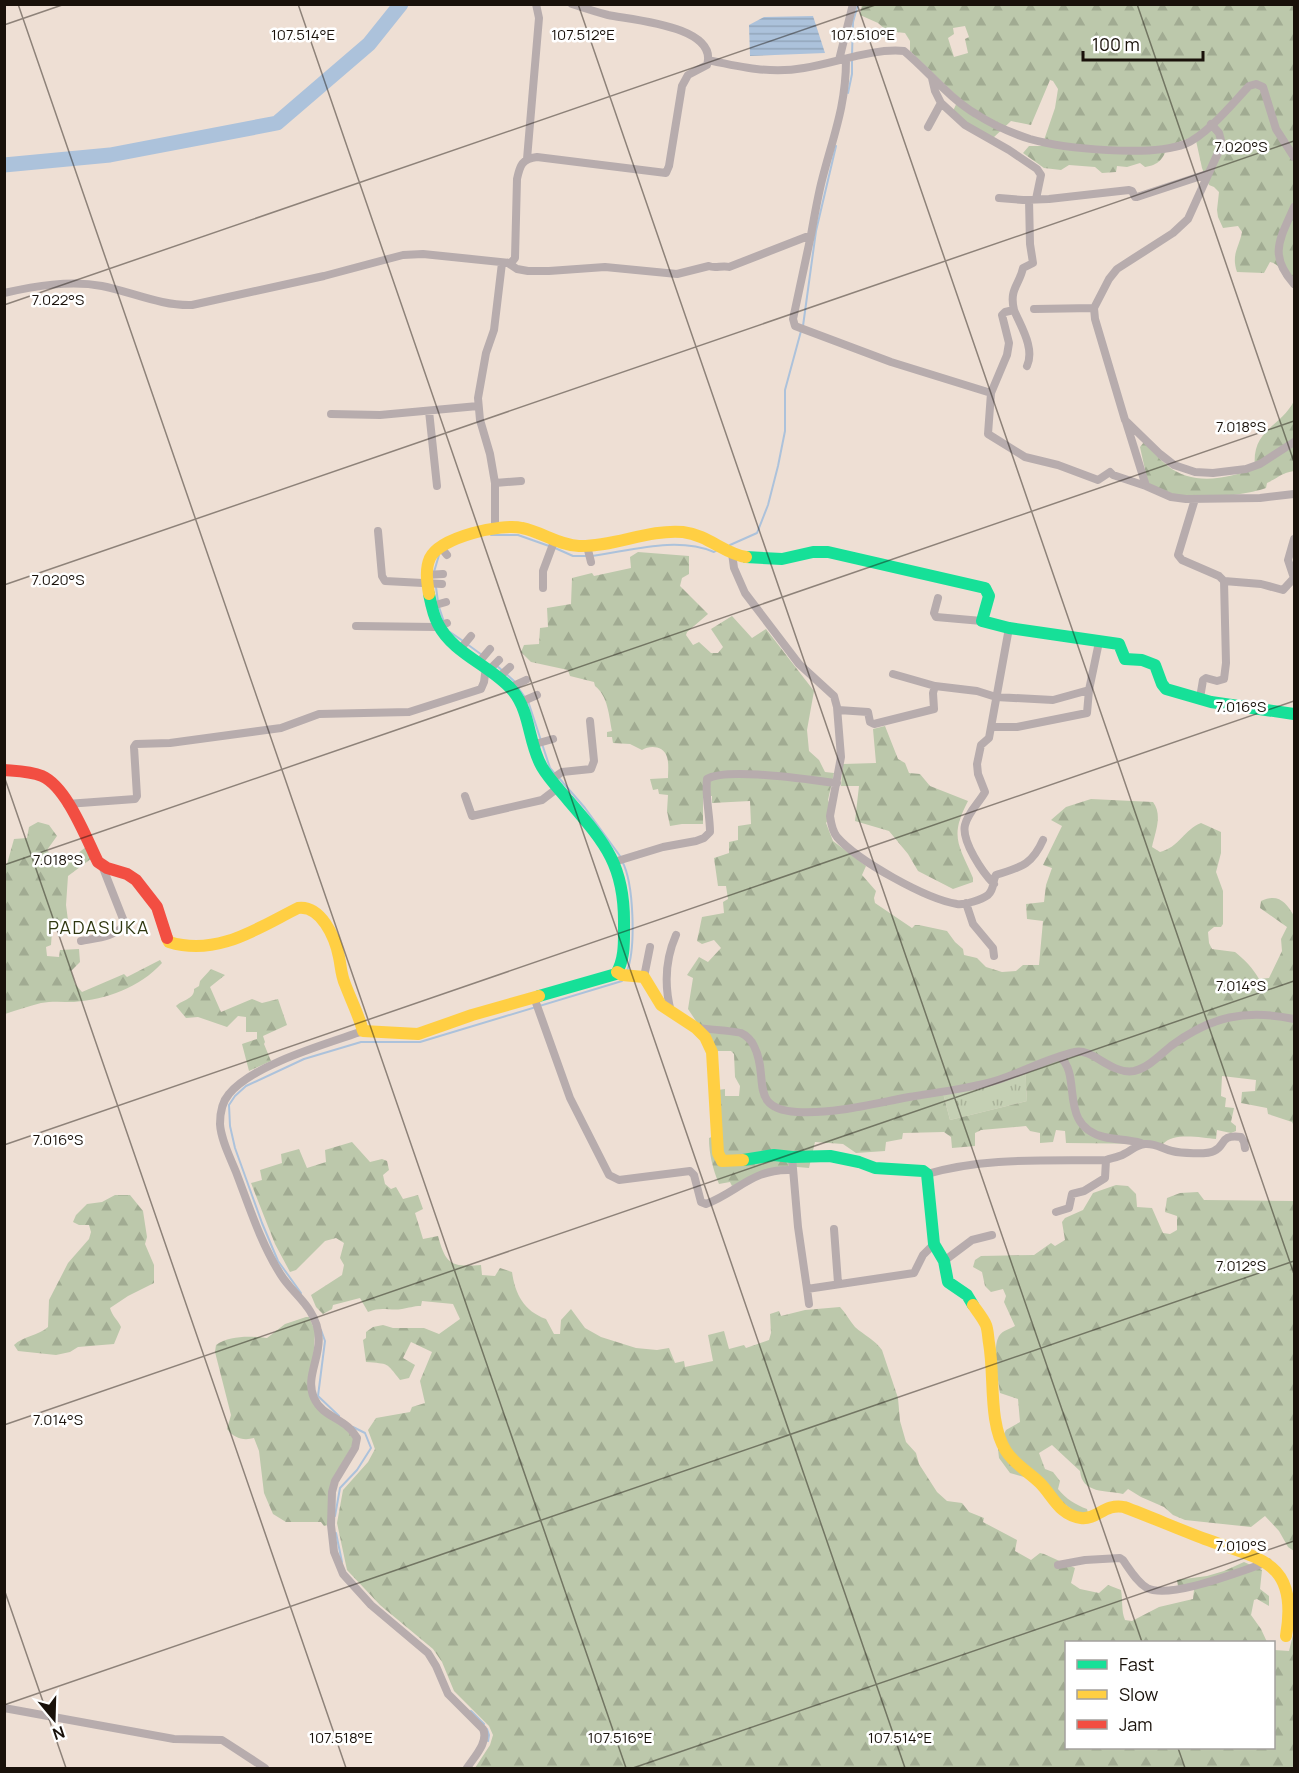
<svg xmlns="http://www.w3.org/2000/svg" width="1299" height="1773" font-family="Manrope,sans-serif">
<style>
.grass{fill:url(#grass-tufts)}
.forest{fill:url(#forest-firs);fill-rule:evenodd}
.water{fill:url(#water-rules)}
.lines{fill:none;stroke-linecap:round;stroke-linejoin:round}
.stream{stroke:#acc2db;stroke-width:2}
.river{stroke:#acc2db;stroke-width:15}
.street{stroke:#b7acad;stroke-width:8}
.fast{stroke:#16e098;stroke-width:12}
.slow{stroke:#ffcf43;stroke-width:12}
.jam{stroke:#f24e42;stroke-width:12}
.ticks{fill:none;stroke:#19110a;stroke-width:1.5;stroke-opacity:0.45}
.labels{text-anchor:middle;dominant-baseline:central;stroke-width:5;stroke-linejoin:round;paint-order:stroke}
.quarter-label{font-size:18px;letter-spacing:1.5px;fill:#2f3710;stroke:#fff}
.ticks-label{font-size:15px;text-anchor:middle;fill:#19110a;stroke:#fff;stroke-width:5;stroke-linejoin:round;paint-order:stroke}
</style>
<defs>
<pattern id="grass-tufts" width="24" height="20" patternUnits="userSpaceOnUse" patternTransform="scale(1.5)"><rect width="24" height="20" fill="#c5d0b4"/><path d="M3 7l-1-3M5 7V3M7 7l1-3M15 17l-1-3M17 17v-4M19 17l1-3" fill="none" stroke="#a9b299"/></pattern>
<pattern id="forest-firs" width="22" height="20" patternUnits="userSpaceOnUse" patternTransform="scale(1.5)"><rect width="22" height="20" fill="#bcc8ab"/><path d="M5 1l3.5 6h-7zM16 11l3.5 6h-7z" fill="#a1ab92"/></pattern>
<pattern id="water-rules" width="6" height="5" patternUnits="userSpaceOnUse" patternTransform="scale(1.5)"><rect width="6" height="5" fill="#acc2db"/><path d="M0 2.5h6" fill="none" stroke="#93a6bb"/></pattern>
</defs>
<rect width="100%" height="100%" fill="#eedfd4"/>
<path class="grass" d="M1025 1068 1027 1101 950 1120 943 1093Z"/>
<path class="forest" d="M862 4 1294 5V278L1284 277C1281 271 1278 263 1270 262L1264 273 1237 272C1231 254 1239 248 1242 232L1238 226 1223 228 1218 217 1217 210 1219 192 1214 187 1209 185 1202 168 1195 136 1168 146C1163 159 1159 165 1145 167L1140 163 1127 167 1117 166 1116 172 1102 173 1095 167 1069 165 1061 170 1044 168 1023 153 1029 146H1042L1055 108 1058 89 1053 81 1050 80 1031 125 1011 121 993 138 965 123 953 111 959 98 910 51V41L905 33 887 31 878 23 860 15ZM965 26 969 37 965 39 968 53 954 57 948 38 954 34 953 28Z
M1294 401V471C1279 474 1280 477 1267 483L1266 488C1244 496 1190 501 1168 494 1161 492 1154 486 1148 483L1140 447 1144 442C1152 450 1159 459 1168 466 1192 486 1228 479 1255 468 1251 429 1280 428 1294 401Z
M638 552 689 556V574L682 578 680 586 708 614 687 632 686 635 693 645 699 642 711 653H718L723 647 711 629 732 616 752 638 766 629 814 691 807 730 809 751 819 760 825 772 834 773 828 800 833 813 826 823 833 841 866 866 862 875 876 891 874 898 875 903 912 928 915 925H919L947 931 955 942 963 949 964 955 977 958 986 967 1002 972 1016 971 1023 965H1039L1043 921 1027 919 1026 904 1044 902 1046 885 1052 868 1043 865 1062 826 1051 820 1066 807 1091 799 1153 802C1163 815 1155 833 1152 847L1160 852C1178 848 1185 829 1201 823L1221 832V853L1216 872 1223 891V924L1221 927H1214L1208 932 1209 943 1212 949 1235 952C1244 959 1253 968 1259 979L1269 978 1282 951 1281 939 1287 927 1260 908 1261 901C1278 893 1286 902 1294 916V1126L1292 1122 1268 1114 1267 1108 1241 1103 1242 1092 1255 1091 1256 1080 1222 1076 1221 1096 1226 1098 1225 1107 1234 1108 1231 1122 1236 1126V1131L1231 1133 1217 1130 1216 1139C1201 1138 1174 1132 1163 1144L1066 1143 1065 1131 1056 1130 1053 1142 1040 1143V1133L1030 1131 1026 1126 981 1130 975 1133V1146L952 1148 951 1137 944 1132 903 1133 902 1139 886 1142 885 1151 856 1153 843 1144 815 1142 809 1168 786 1166 732 1186 730 1182 719 1184C713 1169 709 1155 709 1138L714 1136 711 1091 725 1089V1096H739L740 1086 735 1077 734 1054 731 1051H716L688 1009 693 978 687 975 699 957 708 962 721 948 714 940 702 944 697 941 702 917 724 913 723 902 728 899 726 886H718L714 858 729 853V842L738 840V826L751 824 750 801 712 803V796L703 797V824H682L670 826 667 811 668 795 659 794 658 789 653 790 650 779 668 778C668 772 669 763 667 757 664 746 650 745 642 750L630 744 613 743 612 737H607V732L612 731C609 716 608 696 595 686L594 682 570 676 568 670 531 662 521 652 524 645 539 644 540 628 548 627 547 608 571 604 572 578 592 573 594 576 631 568 630 557ZM1025 1069 1027 1101 950 1120 943 1093Z
M885 726 898 759 905 763 909 773 920 774 930 786 968 801C949 837 959 845 973 878V882L953 889 918 871 908 854 889 831 855 821 859 786H841L843 764 876 763 873 729Z
M38 822 49 825 57 836 47 850 60 867 86 847 92 858 68 876 66 905 69 928 52 931 51 945 46 947 47 956 59 957 60 950 79 949 80 962 71 971 75 984 82 992 124 974 127 977 160 960 162 963C139 988 107 999 74 1002 63 1002 51 1001 41 1003 29 1006 17 1010 5 1014V864H7L14 839 27 838 29 827Z
M211 969 225 975 210 987 221 1012 252 999 262 1003 278 999 287 1025 263 1036 265 1042 264 1044 271 1061 249 1071 242 1044 257 1039V1032H246V1017L238 1016 227 1027 198 1017 186 1018 176 1006C182 1000 195 999 194 989L199 986 200 981Z
M352 1142 370 1162 382 1159 387 1161 389 1170 383 1175 385 1184 391 1189 396 1187 403 1199 418 1195 423 1209 415 1213 423 1239 438 1236C446 1265 451 1267 481 1265L482 1275 495 1276 500 1268 512 1272C515 1294 524 1311 546 1319L554 1334H560L561 1320 571 1309 585 1328 601 1337 636 1348 657 1350 669 1348 675 1363 684 1361 685 1367 713 1361 708 1335 724 1331 729 1349 744 1345 746 1348 769 1340 771 1333 770 1314 779 1311 781 1316 805 1310 840 1307C846 1313 849 1320 855 1327 864 1335 875 1340 882 1350L898 1398 900 1421 906 1442 916 1453 919 1464 937 1492 947 1501 962 1503 969 1512 984 1518 983 1522 1017 1540 1015 1551 1031 1560 1040 1553 1044 1554 1075 1568 1071 1583 1080 1589 1099 1593 1108 1585 1121 1590C1123 1601 1121 1610 1125 1620L1132 1621 1159 1607 1193 1599 1194 1590 1178 1586 1177 1580 1207 1576 1224 1571 1244 1562 1262 1570 1260 1589 1269 1596V1606L1257 1599 1254 1600 1251 1615 1261 1629 1267 1642H1066V1748H1274V1650L1289 1651 1294 1631V1768H475L490 1745 493 1735 489 1726 454 1691 442 1662 433 1649 380 1605 347 1570 337 1523 343 1490 368 1462 375 1449 368 1430 376 1418 410 1412 412 1407 425 1403 420 1381 432 1352 411 1342 403 1358 415 1365 409 1378 400 1380C386 1362 389 1364 366 1362L363 1340 366 1338V1332L373 1327 383 1325 393 1328H424L439 1334 460 1319 453 1304 422 1301 421 1306C413 1306 409 1308 402 1309 389 1311 382 1306 368 1312L360 1298 333 1305 332 1309 323 1314 316 1307 311 1295 342 1275 344 1265 340 1258 344 1243 336 1238 325 1241 296 1270 290 1272 275 1244 251 1183 262 1180 260 1170 282 1163 281 1154 299 1149 307 1168 326 1162 325 1150Z
M1116 1185 1128 1186 1136 1194 1137 1207 1152 1208 1163 1233 1170 1234 1177 1230V1216L1165 1212 1167 1198 1180 1193 1198 1192 1204 1200 1294 1201V1551L1288 1547 1279 1531 1265 1516 1251 1527 1185 1520 1173 1515 1164 1507 1141 1497 1128 1489 1123 1494C1106 1490 1082 1494 1080 1471L1052 1445 1039 1453 1045 1469 1053 1472 1060 1481 1058 1489C1066 1499 1076 1505 1087 1509L1088 1513 1081 1516 1028 1478 1010 1473 999 1458 998 1449 1006 1444 1003 1436 1006 1430 1020 1422 1018 1399 1000 1393C998 1379 992 1348 999 1336 1003 1330 1010 1329 1015 1326L1004 1302 1006 1296 1003 1289 991 1292 985 1286 982 1272 973 1267 975 1260 981 1256 1034 1255 1051 1243 1055 1246 1065 1240 1062 1222 1065 1218 1083 1210 1093 1193Z
M115 1195H130L143 1211 147 1237 145 1244 154 1265V1283L128 1296 110 1308C112 1316 118 1320 121 1327L114 1344 78 1347 70 1352 56 1355 18 1351 14 1345C23 1336 38 1336 48 1327L49 1300 68 1263 89 1239 91 1232 89 1225H79L73 1222 76 1215 87 1204 102 1202Z
M306 1317H309L315 1331 311 1399 346 1429 355 1441 336 1473 328 1525 324 1526 321 1522H286L273 1514 264 1493 259 1451 254 1438C243 1441 234 1438 227 1429L231 1415 215 1352 216 1345C230 1335 251 1336 267 1338L285 1324Z"/>
<path class="water" d="M813 16 825 53 750 56 749 25 764 17Z"/>
<g class="lines">
<path class="stream" d="M852 55 853 22 858 4
M848 93 852 74V61
M803 326 816 231 836 146
M491 535H518L549 546
M730 545 757 533 768 505 778 466 785 431V390L801 331
M555 548 573 556H586
M592 556C630 551 676 536 714 552L719 549
M434 572 439 555
M436 587 438 602
M439 607 444 622
M450 632 463 641
M467 644 482 655
M496 665 514 681
M517 686 524 696
M528 701 550 768 555 774
M559 778 585 808 620 856
M622 861C634 883 636 948 627 971
M301 1293 278 1261 262 1223 235 1148 230 1126 229 1105 235 1096 246 1086 304 1059 361 1042H420L622 981
M321 1330 325 1341 318 1396 339 1416
M335 1516 340 1488 357 1470 371 1448 365 1433 353 1427
M336 1533 342 1562
M471 1711 484 1724
M487 1729 489 1735 488 1741"/>
<path class="river" d="M4 165 110 155 277 123 369 44 401 4"/>
<path class="street" d="M708 60C740 67 771 74 804 68 836 63 872 48 904 51 928 71 949 98 976 114 993 125 1011 133 1030 139 1065 149 1151 157 1185 144 1206 136 1233 103 1249 86L1256 84 1263 87 1276 129 1294 157
M839 60 853 4
M932 78 935 91 941 103 965 125 1009 150 1037 169 1041 175 1036 199
M1211 124 1219 133 1222 144 1188 219 1173 233 1117 269 1109 279 1094 308 1095 319 1125 420 1160 454 1174 465 1195 472 1213 473 1246 469 1260 464 1294 442
M928 127 941 103
M527 159 539 18 536 4
M999 198 1023 200 1049 199 1129 190 1132 191 1135 197H1137L1207 174
M1294 207C1280 239 1268 255 1294 284
M811 235C814 218 817 201 821 184 832 139 846 108 846 60
M508 263 517 269 528 271H549L605 267 677 274 709 266C715 269 722 265 729 267L811 235 793 319 795 326 891 362 991 393 988 434 1025 457 1058 465 1098 480 1110 472 1113 475 1146 486
M4 293C35 286 70 280 102 286 132 292 161 306 192 305L324 276 403 255 423 254 511 263 515 258 517 179C520 165 522 159 537 157L666 173 669 166 682 86 688 75 707 65C719 26 632 20 608 15 596 12 584 8 572 4
M1034 309 1094 308
M1014 310C1021 327 1035 348 1027 366
M991 393 1007 355 1009 343 1002 315 1005 312 1014 310C1009 289 1019 286 1023 268L1033 263 1030 244 1029 200
M429 411 437 486
M331 414 380 415 478 406
M1126 422 1146 486 1171 497 1186 499 1260 498 1294 494
M495 483 521 481
M1195 499 1178 555 1182 560 1219 576 1224 581 1226 663 1224 679 1217 681 1206 678 1203 680 1200 698
M495 528V483L490 454 480 420 478 398 486 353 494 330 502 263
M378 531 382 576 385 581 442 584
M443 550 447 555
M588 550 591 562
M732 553 734 568 745 593 799 664 834 696 837 707 841 757 830 816C831 823 832 831 837 837 858 861 926 899 957 904 965 905 981 900 988 895 995 889 992 881 996 875 1021 867 1032 865 1043 840
M426 575 443 574
M1224 581 1261 584 1283 590 1294 578 1288 560 1294 539
M543 588V571L555 539
M938 598 934 613 936 617 982 621
M432 606 446 602
M356 626 436 627 447 623
M461 648 471 636
M479 662 490 649
M490 669 499 660
M893 674 935 686 977 691 996 697 1053 700 1089 690
M499 677 510 667
M509 688 526 680
M521 702 537 695
M838 710 868 712 870 722 874 724 934 709 933 693 935 686
M991 727H1017L1087 713 1089 690 1099 642
M535 744 553 739
M552 779 562 772 591 769 594 761 590 721
M465 796 472 816 542 800 559 787
M67 804 135 799 137 796 134 747 136 744 170 743 281 728 319 714 409 712 481 689 484 682 486 667
M614 862 663 847 696 841 704 838 710 832C710 815 705 797 707 779 727 767 810 780 837 783
M994 884C983 873 961 841 965 825 968 812 979 803 985 792L978 774 977 764 981 745 989 738 1009 628
M966 903 973 924 993 948 994 956
M81 941C96 938 116 937 125 924L103 868
M644 977 650 947
M535 1000 570 1098 609 1175 619 1180 690 1171 694 1175 701 1202 706 1204C738 1192 753 1168 792 1170
M671 1012C664 985 665 960 676 935
M696 1028C706 1029 735 1031 741 1033 746 1035 752 1041 754 1046 770 1077 747 1109 797 1112 835 1114 872 1104 909 1097 939 1092 968 1089 998 1080 1023 1072 1048 1058 1075 1052 1093 1048 1111 1075 1134 1071 1148 1068 1160 1055 1171 1046 1211 1016 1246 1009 1294 1019
M363 1031C326 1044 254 1064 229 1094 222 1102 220 1114 220 1124 221 1140 230 1157 236 1172 249 1206 261 1244 281 1275 289 1288 302 1298 310 1311 333 1347 302 1371 314 1398 321 1414 337 1417 348 1427 352 1430 354 1434 357 1438L355 1448 335 1481 332 1492 331 1525 334 1552 343 1574 371 1605 428 1653 436 1666 448 1694 483 1729C489 1742 474 1757 467 1768
M1060 1057C1083 1076 1057 1125 1104 1137 1116 1140 1128 1139 1141 1143
M792 1157 798 1227 807 1289 914 1273 923 1255 934 1244
M927 1174C985 1157 1046 1161 1106 1160 1112 1158 1119 1157 1124 1154 1133 1150 1135 1145 1145 1144 1156 1143 1162 1149 1172 1151 1180 1153 1207 1155 1214 1151 1226 1146 1219 1134 1241 1137L1244 1142 1245 1148
M1056 1212 1069 1208 1072 1194 1084 1191 1105 1178 1106 1160
M834 1229 838 1283
M944 1261 972 1240 992 1235
M807 1289 809 1304
M1058 1565 1085 1560 1120 1558 1123 1560C1130 1570 1137 1582 1147 1588 1170 1600 1243 1570 1268 1562
M4 1708 174 1739 222 1740 265 1768"/>
<path class="fast" d="M746 557 782 559 813 552H828L985 588 989 596 982 621 1009 628 1119 644 1125 659 1142 660 1155 665 1162 684 1166 689 1211 702 1294 714
M429 594C431 604 433 615 438 624 453 654 492 666 513 691 531 713 528 743 542 767 549 779 559 789 568 800 605 843 625 865 624 925 624 942 625 959 616 974L539 996
M743 1160 774 1155 792 1157 830 1156 859 1162 875 1168 923 1171 927 1174 934 1244 944 1261 948 1282 967 1295 973 1305"/>
<path class="slow" d="M429 594C427 582 425 569 430 558 440 537 502 523 522 528 542 532 558 545 579 546 614 547 648 529 683 532 708 535 725 554 746 557
M167 938 169 942C217 957 258 928 298 908 321 905 335 937 339 957 341 966 341 975 345 984 351 1000 358 1013 363 1031L418 1034 472 1015 539 996
M617 972 622 975 644 977 661 1005 696 1028 705 1037 712 1052 718 1153 722 1161 743 1160
M973 1305C977 1311 983 1318 986 1325 988 1330 988 1337 989 1343 995 1376 988 1423 1006 1451 1015 1465 1029 1472 1040 1483 1053 1496 1059 1515 1081 1518 1097 1520 1105 1503 1124 1507 1151 1517 1178 1529 1205 1539 1260 1559 1299 1561 1286 1636"/>
<path class="jam" d="M4 770C16 771 30 771 42 776 67 787 86 838 98 862L107 868 127 874 136 880 157 907 167 938"/>
</g>
<path class="ticks" d="M18 4 626 1768M298 4 905 1768M578 4 1142 1642M857 4 1294 1274M1137 4 1294 462M4 25 65 4M4 305 878 4M4 585 1294 141M4 776 346 1768M4 865 1294 421M4 1145 1294 701M4 1425 1294 981M4 1589 66 1768M4 1705 1294 1261M1178 1748 1185 1768M633 1768 1294 1541"/>
<g class="labels">
<g class="quarter-label">
<text x="99" y="927">PADASUKA</text>
</g>
</g>
<g class="ticks-label">
<text x="303" y="40">107.514°E</text>
<text x="583" y="40">107.512°E</text>
<text x="863" y="40">107.510°E</text>
<text x="1241" y="152">7.020°S</text>
<text x="58" y="305">7.022°S</text>
<text x="1241" y="432">7.018°S</text>
<text x="58" y="585">7.020°S</text>
<text x="1241" y="712">7.016°S</text>
<text x="58" y="865">7.018°S</text>
<text x="1241" y="991">7.014°S</text>
<text x="58" y="1145">7.016°S</text>
<text x="1241" y="1271">7.012°S</text>
<text x="58" y="1425">7.014°S</text>
<text x="1241" y="1551">7.010°S</text>
<text x="341" y="1743">107.518°E</text>
<text x="620" y="1743">107.516°E</text>
<text x="900" y="1743">107.514°E</text>
</g>
<rect width="1299" height="1773" fill="none" stroke="#19110a" stroke-width="12"/>
<rect x="1065" y="1641" width="210" height="108" fill="#ffffff" stroke="#a3a09d" stroke-width="1.5"/>
<rect x="1077" y="1660" width="30" height="9" fill="#16e098" stroke="#a3a09d" stroke-width="1.5"/>
<text x="1119" y="1671" font-size="18" fill="#19110a">Fast</text>
<rect x="1077" y="1690" width="30" height="9" fill="#ffcf43" stroke="#a3a09d" stroke-width="1.5"/>
<text x="1119" y="1701" font-size="18" fill="#19110a">Slow</text>
<rect x="1077" y="1720" width="30" height="9" fill="#f24e42" stroke="#a3a09d" stroke-width="1.5"/>
<text x="1119" y="1731" font-size="18" fill="#19110a">Jam</text>
<g transform="translate(54 1719) rotate(161)" stroke="#ffffff" stroke-width="4.5" paint-order="stroke">
<path d="M0-4.5L10 22L0 15L-10 22Z" fill="#19110a"/>
<text y="-9" font-size="16" font-weight="bold" text-anchor="middle" fill="#19110a">N</text>
</g>
<path d="M1083 51v9h120v-9" fill="none" stroke="#19110a" stroke-width="3"/>
<text x="1092" y="51" font-size="18" fill="#19110a" stroke="#ffffff" stroke-width="4.5" paint-order="stroke">100 m</text>
</svg>
